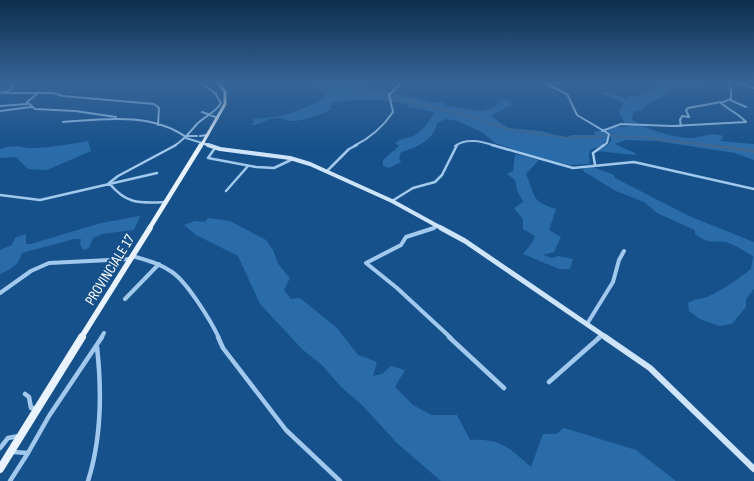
<svg xmlns="http://www.w3.org/2000/svg" width="754" height="481" font-family="'Sofia Sans Condensed',sans-serif">
<style>
.green{fill:#2a6caa}
.lines{fill:none;stroke-linecap:round;stroke-linejoin:round}
.river{fill:#3e6993;fill-rule:evenodd}
.street-far3{stroke:#a1c9ee;stroke-width:2}
.street-far2{stroke:#a1c9ee;stroke-width:2.5}
.street-far1{stroke:#a1c9ee;stroke-width:4}
.street{stroke:#a1c9ee;stroke-width:4.5}
.secondary-far3{stroke:#cee4fa;stroke-width:2.5}
.secondary-far2{stroke:#cee4fa;stroke-width:4}
.secondary-far1{stroke:#cee4fa;stroke-width:5}
.secondary{stroke:#cee4fa;stroke-width:6}
.primary-far3{stroke:#e8f3ff;stroke-width:3}
.primary-far2{stroke:#e8f3ff;stroke-width:4.5}
.primary-far1{stroke:#e8f3ff;stroke-width:5.5}
.primary{stroke:#e8f3ff;stroke-width:8}
.labels{text-anchor:middle;dominant-baseline:central;stroke-width:4;stroke-linejoin:round;paint-order:stroke}
.street-label{font-size:15px;fill:#fff;stroke:#17518b}
</style>
<rect width="100%" height="100%" fill="#17518b"/>
<path class="green" d="M306 82H358L367 89 387 91 432 103 439 102 446 103 445 106 480 111 491 109 503 99 511 102V105L491 116 508 128 542 131 566 138 571 135H595L594 132 600 131 608 134V140L603 145 590 150 589 155 590 164 570 165 523 153 495 143 483 133 458 121 446 119 437 123C434 140 416 148 401 152L399 158 401 162 389 168 383 166V160L399 146 395 143C401 138 405 139 413 136 422 132 430 121 434 112L408 107 407 104C383 99 356 98 332 103L330 107 332 109C321 114 302 122 290 121 285 121 281 117 275 118 266 119 261 125 252 125L254 122 252 120 254 118C277 120 302 110 322 100L326 92Z
M654 82 687 85H691L692 82 707 83 700 86 706 89 705 90 677 89 647 104 643 110 634 111 632 119C641 128 675 138 690 138 705 138 706 131 724 136L720 141 754 144V160L735 153 656 141 626 140 615 144 635 153 636 155 596 151 606 146 611 141V134L606 130 616 127H630L622 124 625 123 619 113 623 102 599 93 606 91 627 99 629 95 639 97 642 96 638 94 644 90 654 91 658 87Z
M88 141 91 151 47 170 28 169 16 157 0 158V149C18 143 21 149 36 148 53 147 71 144 88 141Z
M515 154 539 160 526 174C535 195 531 202 556 209L549 230 561 237 554 252 543 255 552 258 558 256 573 259 570 269H559L523 254 532 243 535 236 523 229V219L514 208 523 202 517 190 515 180 507 174 513 171Z
M593 167 614 175 615 178 689 216 754 242V289L746 299V307L732 324 719 326 700 319 689 311 688 303C694 299 700 299 707 297 721 291 740 278 751 269L753 256C745 252 735 244 725 242 711 240 709 245 695 234V230L657 213 644 202 616 191 583 171 584 168Z
M140 216 134 230 102 234 93 238 89 248 83 250 80 244 81 239H74L22 253C19 265 11 269 0 274V250L12 245 15 238 26 234V244H31L101 223Z
M208 218 230 221 266 240 273 250 278 264 290 278 284 290 291 299 300 298 338 329 358 355 377 362 373 376 382 374 391 366 405 370 395 387 413 405 431 415H457L470 440C501 438 509 448 531 467L543 434H556L564 428 636 450 676 481H441L398 444 362 405 341 387 322 365 303 350 260 304 238 256 196 235 184 225 195 221 205 222Z"/>
<g class="lines">
<path class="river" d="M346 82H351L369 92 464 113 512 129 569 137 606 135 608 136 606 137 569 139 511 131 461 115 367 94Z
M609 135 641 136 754 149V153L641 138 611 137 609 136Z"/>
<path class="street-far3" d="M542 82 567 94 577 115 609 134 607 143 603 146
M731 82 754 88
M0 93 10 90 16 82
M4 93H53L63 96 154 104 159 108 158 125
M38 93 27 102 35 109 75 111 116 117
M730 100 746 107
M721 103 731 99V87L728 82
M0 106 27 104
M0 111 31 107
M202 112 218 118
M63 122C103 119 151 112 186 137
M681 126 680 120 682 116 689 117 686 110 688 108 721 102
M602 131 621 124 672 126 746 122C739 114 729 110 721 103
M187 136H197
M200 136 207 135
M186 138 202 143
M174 146C184 140 189 133 197 124 205 116 215 113 221 103L215 93 200 82
M354 146C370 138 383 127 393 112L389 95 402 82
M455 146C467 137 483 142 496 146"/>
<path class="street-far2" d="M492 145 573 168 634 162 754 189
M215 148 208 158 256 167 274 168 293 159
M595 165 593 153 604 145
M327 171 349 149 357 145
M226 191 248 166
M0 195 40 200 157 173
M392 201 413 188 435 182 442 175 457 145
M166 202C140 203 127 205 109 183L118 176 176 145
M430 229 440 226"/>
<path class="street-far1" d="M434 228 406 237 401 245 366 263 397 288 451 338
M132 256C146 260 159 263 172 272 187 282 211 321 219 338
M0 293 31 271 49 263 130 259
M125 299 159 264
M587 324 613 282 619 260 624 251
M101 338 104 333
M598 338 602 335"/>
<path class="street" d="M218 337 223 348 286 430 340 481
M449 337 504 388
M549 382 600 337
M25 394 29 397 31 408H36
M0 448 8 438 19 436
M28 453 49 416 102 337
M10 481 28 453 13 452
M88 481C102 437 102 392 97 347"/>
<path class="secondary-far3" d="M202 143 211 146"/>
<path class="secondary-far2" d="M208 145 220 149 290 158 310 164 392 201 443 229"/>
<path class="secondary-far1" d="M441 228 465 241 607 338"/>
<path class="secondary" d="M605 337 650 368 754 469"/>
<path class="primary-far3" d="M201 146 225 104V92L218 82"/>
<path class="primary-far2" d="M149 229 201 145"/>
<path class="primary-far1" d="M81 338 150 228"/>
<path class="primary" d="M0 469 82 337"/>
</g>
<linearGradient id="sky" x2="0" y2="1"><stop stop-color="#0d2d4c"/><stop offset="0.55" stop-color="#366598"/><stop offset="1" stop-color="#366598" stop-opacity="0"/></linearGradient>
<rect width="754" height="150" fill="url(#sky)"/>
<g class="labels">
<g class="street-label">
<text transform="translate(110 270) rotate(-58)">PROVINCIALE 17</text>
</g>
</g>
</svg>
